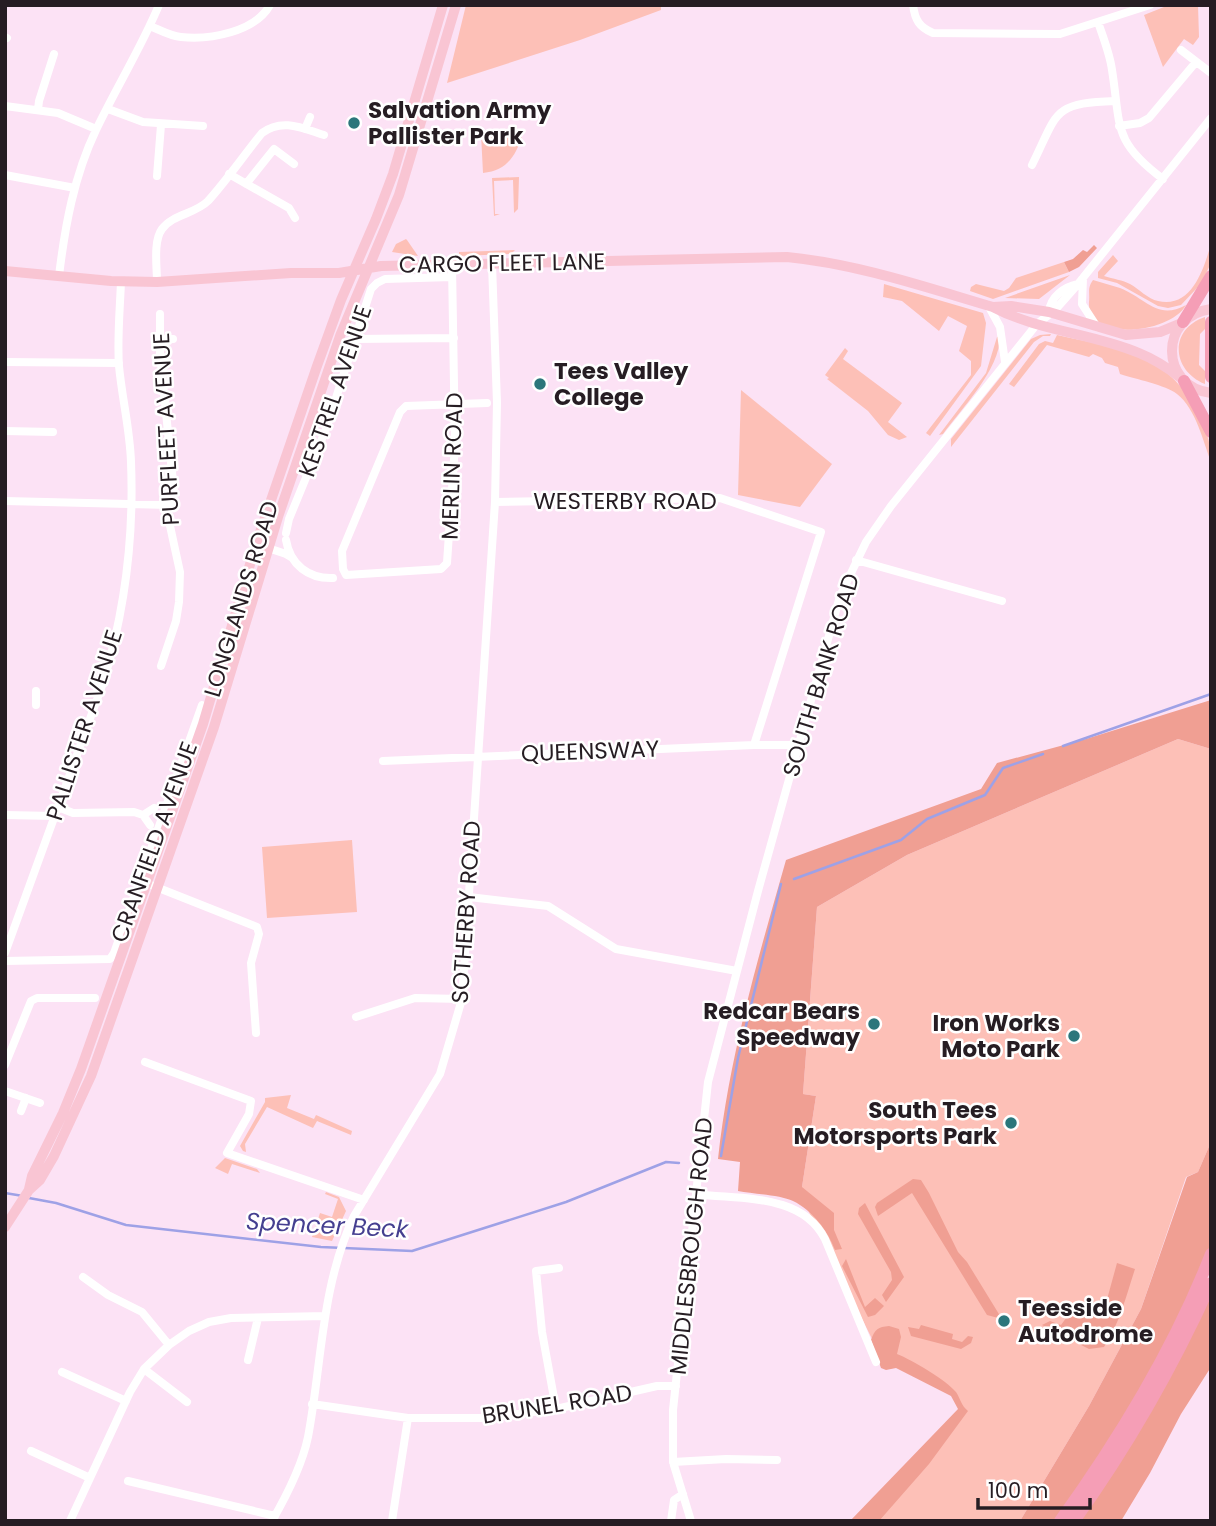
<svg xmlns="http://www.w3.org/2000/svg" width="1216" height="1526" font-family="Poppins,sans-serif">
<style>
.green{fill:#fdc0b7}
.forest{fill:#f09f93}
.lines{fill:none;stroke-linecap:round;stroke-linejoin:round}
.stream{stroke:#9ea1e6;stroke-width:2.5}
.minor{stroke:#fff;stroke-width:8}
.major{stroke:#f9c5d3;stroke-width:10}
.highway{stroke:#f59eb6;stroke-width:12}
.poi-dot{fill:#2c767b;stroke:#fff;stroke-width:2.5}
.labels{text-anchor:middle;dominant-baseline:central;stroke-width:5;stroke-linejoin:round;paint-order:stroke}
.poi-label{font-size:23px;font-weight:bold;fill:#261d23;stroke:#fff;text-anchor:start}
.street-label{font-size:23px;fill:#261d23;stroke:#fff}
.water-label{font-size:24px;font-style:italic;fill:#453f90;stroke:#fff}
</style>
<rect width="100%" height="100%" fill="#fce2f5"/>
<path class="green" d="M466 5H661V10L580 40 447 83Z
M1169 5H1198L1199 37 1193 45 1184 39 1163 67 1144 15Z
M505 132 522 137C515 157 506 171 483 173L481 134Z
M519 177 518 209 514 213 513 180 494 181 495 214H500L494 216 492 178Z
M406 239 407 240 418 256 392 252 396 244Z
M1211 244V263L1199 288H1197L1181 305 1168 308 1158 306 1117 283 1098 278V272L1113 255 1118 261 1104 276C1113 279 1123 280 1130 284 1139 289 1148 299 1158 301 1192 309 1204 268 1211 244Z
M515 250 511 254 459 256V252Z
M1064 262 1069 272 993 299 970 291 971 287 976 284 1004 291 1009 288 1016 278Z
M1070 275 1039 299 1005 298Z
M1093 280C1102 283 1111 285 1120 288 1146 298 1157 321 1186 305 1170 334 1086 343 1089 302 1090 293 1087 288 1093 280Z
M884 284 983 313 986 323 981 366 930 436 926 433 971 375V361L959 351 967 326 948 316 939 331 902 301 883 297Z
M1205 317V329L1200 334 1199 365 1205 371V384C1171 370 1169 329 1205 317Z
M1051 334 1050 336H1043L1034 342 951 447V439L1031 339 1040 335Z
M1057 335C1098 344 1153 352 1181 387 1186 393 1189 400 1193 406 1205 426 1211 439 1211 462 1203 441 1196 409 1177 394 1166 385 1135 379 1120 374L1118 367 1105 363 1102 358 1093 354 1089 357 1047 345 1014 387 1009 384 1039 344 1045 341 1053 343Z
M1000 336C1000 370 962 408 943 434L939 435 986 373 997 337Z
M845 348 848 351 843 359 902 403 888 422 907 437 899 440 888 435 868 411 827 379 829 378 825 375Z
M741 390 832 464 800 507 738 495Z
M1178 739 1211 749V1142L1198 1172 1186 1177 1141 1309 1089 1406 1020 1521H878L961 1406 955 1392 880 1355 804 1202 802 1187 816 1096 803 1094 817 907 907 855Z
M352 840 357 912 267 918 262 847Z
M291 1095 287 1108 314 1119 316 1115 352 1131 351 1135 317 1121 313 1128 267 1107 245 1144 246 1152 243 1151 240 1146 265 1102V1098Z
M225 1158 257 1169 260 1173 232 1164 228 1174 215 1168Z
M326 1192 339 1197 346 1211 332 1241 312 1237 320 1213 332 1217 338 1199 325 1194Z"/>
<path class="forest" d="M1094 245 1097 248 1079 267 1069 272 1064 262 1073 259 1083 250 1087 252Z
M1211 700V749L1178 739 907 855 817 907 803 1094 816 1096 802 1187 834 1213V1230L842 1249 835 1250C828 1231 812 1210 793 1201 780 1195 753 1194 738 1191L740 1162 718 1159C729 1057 758 958 786 860L981 789 997 763 1086 739Z
M1211 1142V1244L1178 1318 1151 1370 1100 1456 1055 1521H1020L1089 1406 1141 1309 1187 1177 1198 1172Z
M913 1179 921 1180 929 1193 958 1252 967 1262 1002 1319 987 1315 912 1193 878 1216 875 1207 877 1203Z
M865 1203 904 1277 886 1302 882 1295 892 1280 891 1272 858 1214 859 1208Z
M846 1259 865 1307 875 1298 884 1306 875 1315 868 1317 842 1266Z
M1117 1263 1135 1269C1126 1296 1120 1323 1104 1347L1089 1349 1042 1325 1050 1321 1061 1325 1069 1314H1088L1098 1302 1106 1303Z
M1211 1297V1367L1181 1414 1150 1473 1121 1521H1080Z
M921 1325 953 1334 952 1339 962 1342 968 1336 973 1337 971 1343 961 1349 911 1336 908 1327 919 1329Z
M889 1326 899 1329 901 1337 897 1354C912 1360 946 1380 956 1392 961 1400 961 1405 968 1411L929 1464 879 1521H850L958 1409 951 1396 896 1368 886 1370 881 1368 871 1340C875 1329 878 1327 889 1326Z"/>
<g class="lines">
<path class="stream" d="M1063 746 1211 694
M794 879 901 840 927 819 985 795 1003 768 1043 754
M721 1156 738 1058 781 884
M5 1193 23 1196
M29 1198 56 1203 126 1225 321 1247 412 1251 566 1202 666 1162 679 1163"/>
<path class="minor" d="M913 5C915 20 919 27 933 33L1060 34 1150 5
M1098 22C1103 37 1110 54 1112 70 1121 126 1112 141 1163 179
M150 26C160 30 170 36 181 37 210 40 255 32 270 5
M5 37 7 38
M1181 50 1211 73
M5 106 58 113 96 129
M108 109 143 122 203 126
M38 110 39 101 54 54
M1119 126 1140 123 1149 118 1196 62
M305 129 310 117
M1032 165C1058 113 1051 103 1115 101
M229 174 289 208 295 218
M5 175 75 188
M157 176 161 125
M246 184 274 149 294 164
M452 265 455 445 447 563 441 569 346 575 343 569 342 551 400 412 406 406 487 403
M59 276C65 226 74 176 96 130 116 88 141 48 159 5
M1083 278 1082 304 1097 327
M157 282C157 267 153 241 162 229 173 214 195 214 208 201 227 180 244 155 262 133 282 118 302 128 324 135
M988 305 1000 327 1005 362
M1049 312C1050 297 1064 287 1078 284
M160 314V353L174 492 167 512 180 572 179 602 176 621 161 666
M160 339H173
M354 339 454 338
M5 362 119 363
M5 431 53 432
M5 501 170 505
M495 502 720 498 821 532 754 745
M286 533 289 519 326 429 371 289 377 283 385 279 452 277
M286 540C290 565 309 579 333 578
M256 544 286 554 291 557
M856 560 1002 601
M36 705V691
M383 761 754 745H798
M58 807 73 813 134 812 143 815 154 808
M5 815 55 816
M143 815 150 825
M146 883 257 927 259 934 251 963 256 1033
M469 897 548 906 616 949 737 971
M5 953 103 683C125 611 134 536 131 462 130 430 122 398 119 366 117 339 120 309 121 281
M5 961 110 959 114 953 202 705
M356 1017 415 998 462 999
M145 1062 251 1101 249 1114 227 1153 364 1200
M5 1065 31 1001 37 998H95
M5 1091 40 1103
M21 1111 26 1098
M696 1194C741 1200 802 1193 825 1239L876 1362
M83 1277 108 1295 142 1312 169 1345
M248 1360 258 1318
M144 1369 187 1402
M62 1372 126 1401
M312 1404 408 1418H486L556 1409 657 1386H676
M556 1409 542 1332 536 1271 559 1268
M31 1451 90 1478
M673 1462 726 1459 777 1460
M128 1481 275 1516
M70 1521 130 1392 144 1369 169 1345 189 1331 209 1322 231 1318 325 1316
M272 1521C287 1495 302 1466 308 1437 322 1363 321 1286 354 1216L440 1074 462 999 495 502 497 403 492 264
M392 1521 408 1418
M671 1521 674 1500 683 1494
M691 1521 673 1462V1410L708 1082 758 891 840 596 866 542 891 506 1037 324 1055 310 1078 284 1211 118"/>
<path class="major" d="M5 271 111 281 157 282 291 273H339L381 266 787 257C858 264 925 287 993 307 1038 331 1092 333 1139 353 1154 359 1168 368 1181 378
M993 307 1011 306 1049 312 1126 335 1160 332 1182 323
M1211 309C1159 316 1159 386 1211 393
M29 1189 32 1176 63 1113 81 1069 203 724 256 544 317 366 341 300 376 219 393 174 443 5
M5 1227 29 1190 40 1180 54 1156 91 1076 214 727 278 517 340 336 399 195 456 5"/>
<path class="highway" d="M1183 322 1211 276
M1211 322V377
M1184 381 1211 432
M1060 1521C1119 1439 1174 1349 1211 1254
M1074 1521C1128 1446 1173 1367 1211 1283"/>
</g>
<g class="poi-dot">
<circle cx="354" cy="123" r="7"/>
<circle cx="540" cy="384" r="7"/>
<circle cx="874" cy="1024" r="7"/>
<circle cx="1074" cy="1036" r="7"/>
<circle cx="1011" cy="1123" r="7"/>
<circle cx="1004" cy="1321" r="7"/>
</g>
<g class="labels">
<g class="poi-label">
<text x="368" y="110">Salvation Army<tspan x="368" dy="26">Pallister Park</tspan></text>
<text x="554" y="371">Tees Valley<tspan x="554" dy="26">College</tspan></text>
<text x="860" y="1011" text-anchor="end">Redcar Bears<tspan x="860" dy="26">Speedway</tspan></text>
<text x="1060" y="1023" text-anchor="end">Iron Works<tspan x="1060" dy="26">Moto Park</tspan></text>
<text x="997" y="1110" text-anchor="end">South Tees<tspan x="997" dy="26">Motorsports Park</tspan></text>
<text x="1018" y="1308">Teesside<tspan x="1018" dy="26">Autodrome</tspan></text>
</g>
<g class="street-label">
<text transform="translate(502 263) rotate(-1)">CARGO FLEET LANE</text>
<text transform="translate(335 391) rotate(-71)">KESTREL AVENUE</text>
<text transform="translate(166 429) rotate(-93)">PURFLEET AVENUE</text>
<text transform="translate(452 466) rotate(-88)">MERLIN ROAD</text>
<text x="625" y="501">WESTERBY ROAD</text>
<text transform="translate(241 599) rotate(-73)">LONGLANDS ROAD</text>
<text transform="translate(821 675) rotate(-73)">SOUTH BANK ROAD</text>
<text transform="translate(84 725) rotate(-72)">PALLISTER AVENUE</text>
<text transform="translate(590 751) rotate(-2)">QUEENSWAY</text>
<text transform="translate(154 842) rotate(-70)">CRANFIELD AVENUE</text>
<text transform="translate(466 912) rotate(-86)">SOTHERBY ROAD</text>
<text transform="translate(691 1246) rotate(-84)">MIDDLESBROUGH ROAD</text>
<text transform="translate(557 1404) rotate(-9)">BRUNEL ROAD</text>
</g>
<g class="water-label">
<text transform="translate(327 1225) rotate(3)">Spencer Beck</text>
</g>
</g>
<rect width="1216" height="1526" fill="none" stroke="#261d23" stroke-width="14"/>
<path d="M978 1498v10h112v-10" fill="none" stroke="#261d23" stroke-width="3.5"/>
<text x="988" y="1498" font-size="21" fill="#261d23" stroke="#ffffff" stroke-width="5" paint-order="stroke">100 m</text>
</svg>
